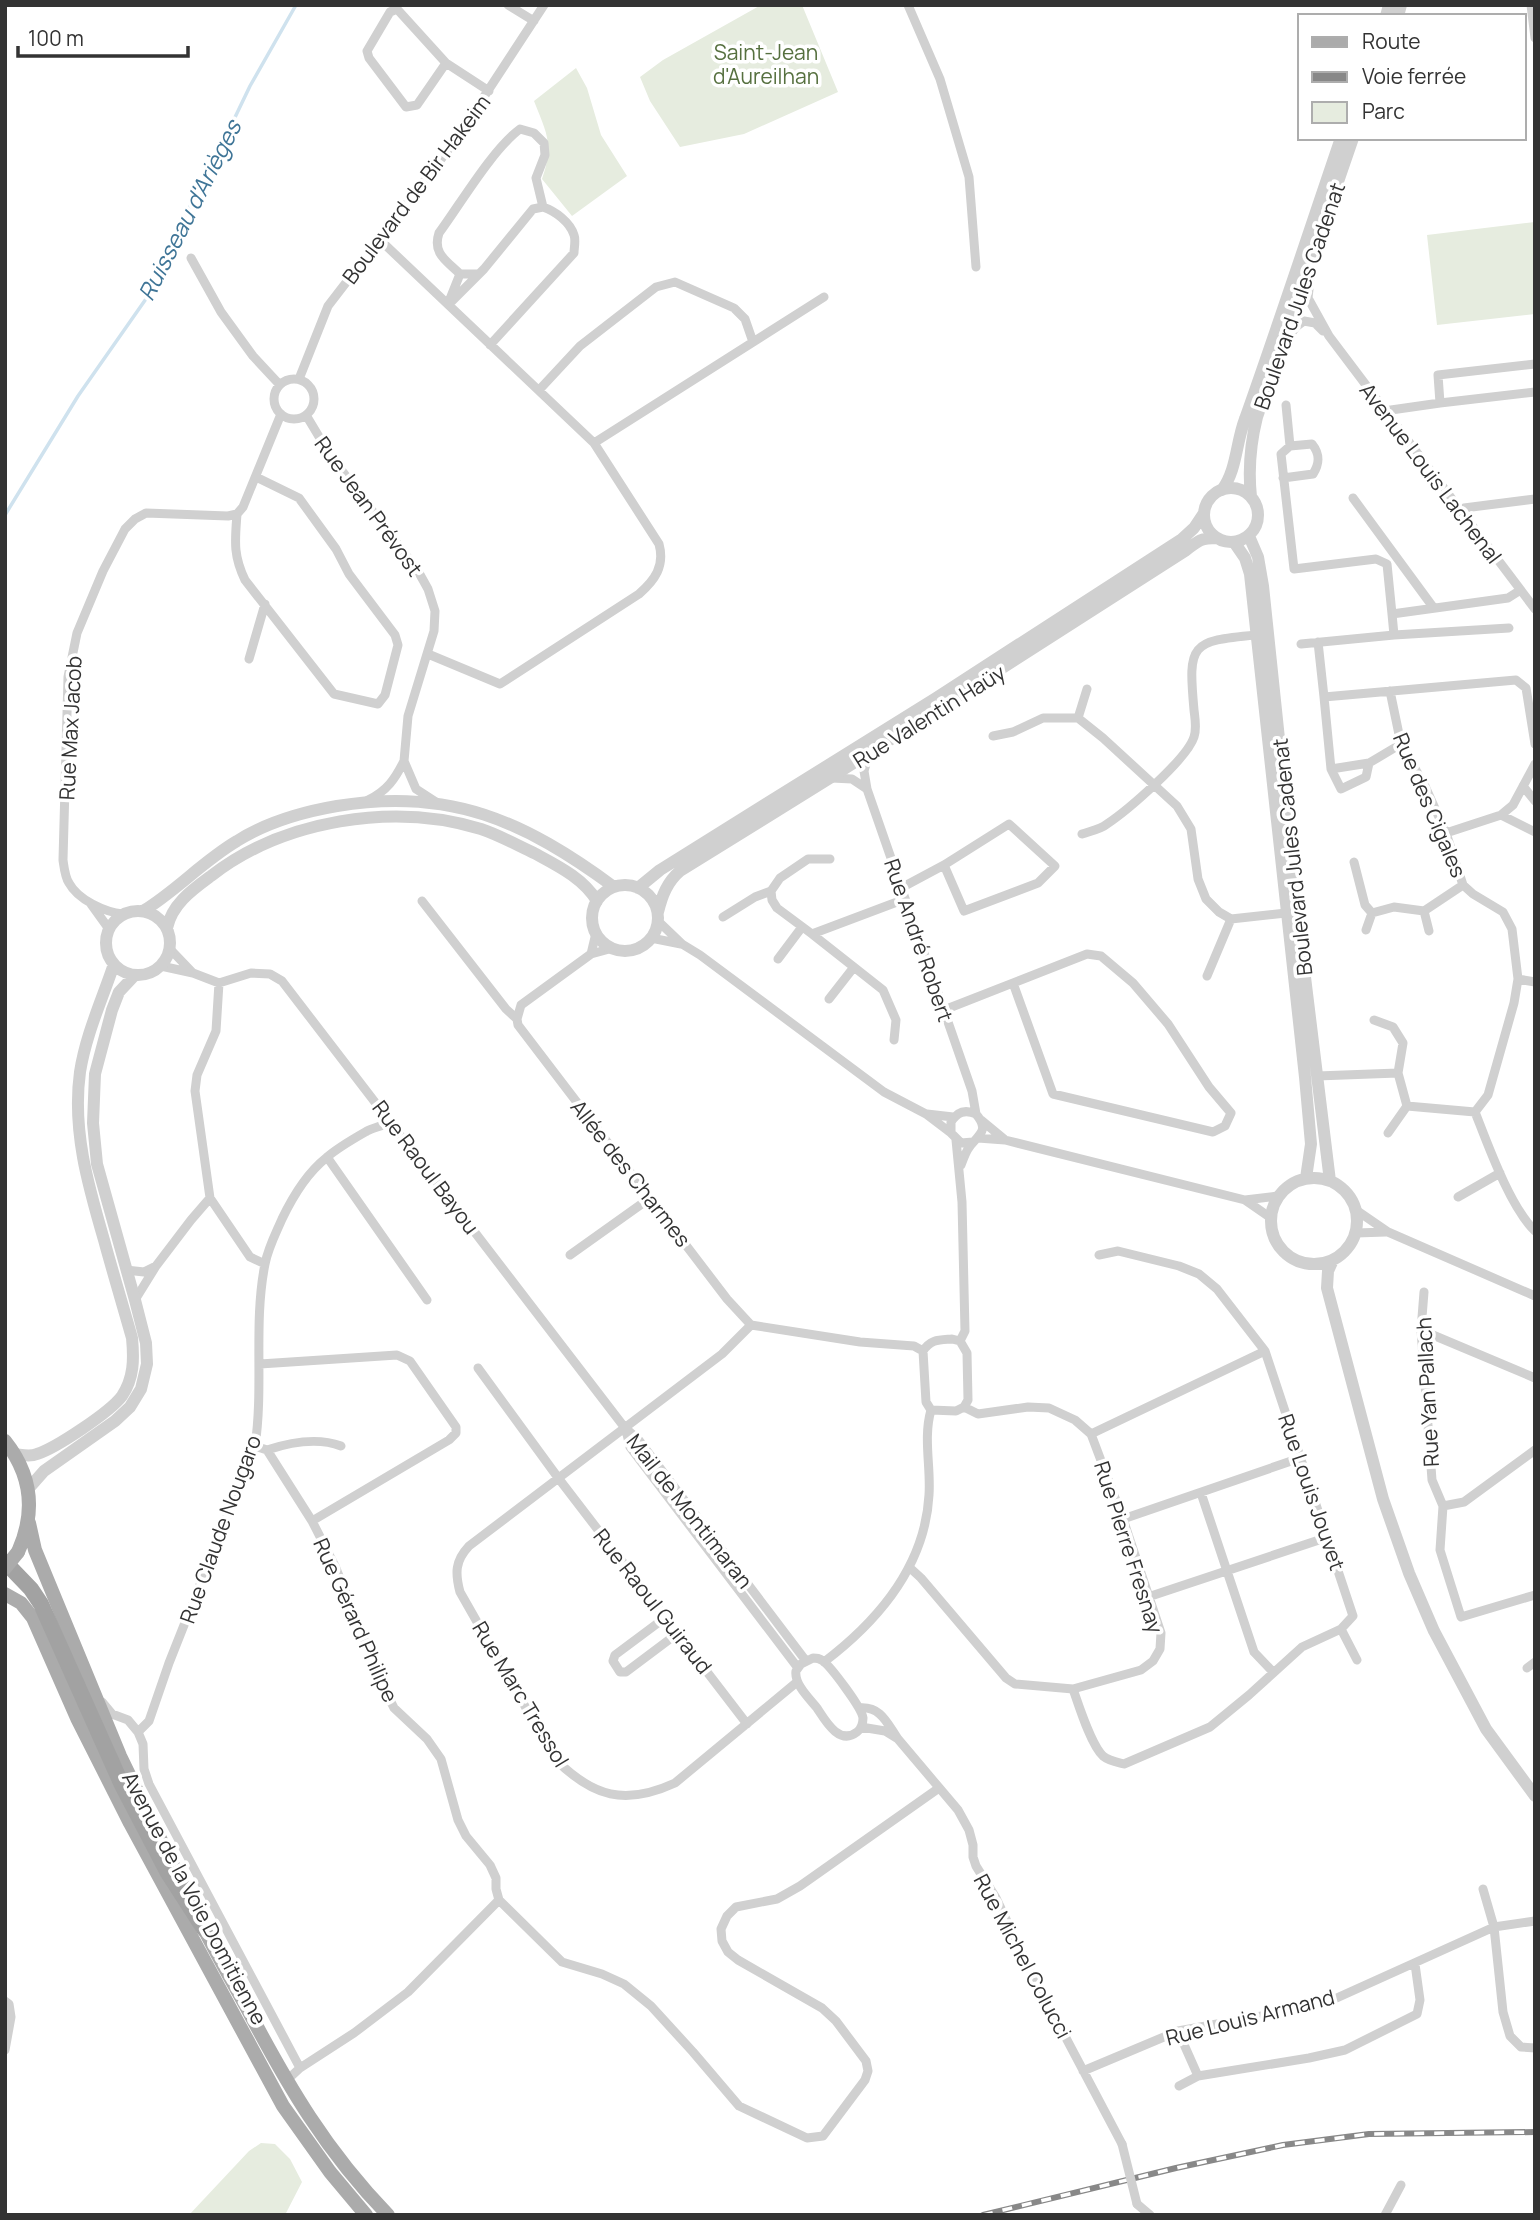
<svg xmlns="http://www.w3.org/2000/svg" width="1540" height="2220" font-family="Manrope,sans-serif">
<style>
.green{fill:#e6ecdf}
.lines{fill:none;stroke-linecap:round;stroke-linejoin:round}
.stream{stroke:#cfe2ee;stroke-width:3.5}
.minor{stroke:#d0d0d0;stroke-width:9}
.tertiary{stroke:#d0d0d0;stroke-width:12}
.primary{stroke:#ababab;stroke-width:14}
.trunk{stroke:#a2a2a2;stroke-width:16}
.rail-casing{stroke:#888;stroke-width:6}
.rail{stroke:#fff;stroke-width:3.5;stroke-dasharray:10;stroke-linecap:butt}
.minor-bridge{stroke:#d0d0d0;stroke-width:9}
.primary-bridge{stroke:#ababab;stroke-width:14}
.labels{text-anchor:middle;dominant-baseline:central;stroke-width:7;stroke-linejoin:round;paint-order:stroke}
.park-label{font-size:21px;fill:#56703f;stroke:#fff}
.street-label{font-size:21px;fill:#333;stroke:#fff}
.water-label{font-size:23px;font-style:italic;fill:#3f7597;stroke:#fff}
</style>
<rect width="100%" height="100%" fill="#fff"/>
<path class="green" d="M761 5H802L838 92 744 134 680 147 650 101 640 77 663 60Z
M576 68 587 88 601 135 627 176 572 216 542 179C554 144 547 134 534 101Z
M1535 222V314L1437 325 1427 235Z
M261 2143 275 2144 290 2159 302 2182 285 2215H189L249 2151Z"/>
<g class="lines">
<path class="stream" d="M5 515 78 396 155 286 203 176 226 136 250 86 296 5"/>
<path class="minor" d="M508 5 534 21
M908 5 940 79 969 177 976 267
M1531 5 1535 38
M446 63 397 9 390 12 367 51 369 58 406 107 417 105 446 63 489 91
M379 239 594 443 659 544C665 566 655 580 639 594L500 684 428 654
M191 258 221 312 253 356 279 384
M1311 272 1308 298 1329 336 1535 609
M479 274H460C447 261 432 254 439 233 461 203 492 150 520 129L534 133 544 143 545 155 536 178 543 207
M450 299 460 274
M449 304 484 269 533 209 543 207
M1286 341 1296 327 1304 321 1315 323 1323 331
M490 345 574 253C574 248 576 240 574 235 570 222 555 211 543 207
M1535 364 1438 375 1440 403 1535 392
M274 399a20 20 0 1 1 40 0a20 20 0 1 1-40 0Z
M299 379 328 306 455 141 544 5
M540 389 580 346 656 287 675 282 734 308 745 319 753 342
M1286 405 1290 446
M1384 411 1440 403
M306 415 330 455 418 571 428 589 435 611 434 631 408 716 404 761
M594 443 824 297
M1283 478 1313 474C1320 463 1320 454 1312 444L1290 446 1281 454 1294 569 1376 559 1387 564 1392 614 1508 598 1519 591
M1353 498 1433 607
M1459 511 1464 508 1535 499
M237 514C235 541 233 555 245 580L334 694 378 704 385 695 398 645 395 635 349 574 336 549 299 498 256 477
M1392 614 1394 635
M1318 642 1324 697
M1301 644 1394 635 1509 628
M249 659 265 604
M1390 691 1401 744 1425 786 1446 833 1463 885 1473 894 1503 912 1512 929 1518 979 1514 1003 1488 1095 1475 1112C1488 1145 1510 1207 1535 1231
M1078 718 1087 689
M993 736 1013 732 1043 718H1078L1103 738 1177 806 1191 829 1198 879 1206 899 1219 912 1231 919 1286 913
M1369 763 1366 777 1341 789 1331 769 1324 697 1516 680 1526 688 1535 744
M1331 769 1369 763 1401 744
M832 778 852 779 867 789 864 771 869 754
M1523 786 1535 801
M867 789 972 1091 976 1114
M368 800C387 791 395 779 404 761L416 789 436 802
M1501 815 1535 832
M1446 833 1501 815 1513 805 1535 764
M1082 834C1091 831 1101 829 1107 824 1128 810 1187 759 1194 737 1197 728 1195 719 1194 710 1188 644 1190 641 1256 635
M830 859H808L780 878 771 891 772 900 777 908 812 934 905 899
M1354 862 1365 905 1372 913 1394 907 1424 911 1463 885
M901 888 944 865 1009 824 1055 866 1038 883 964 911 944 865
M422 901 506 1009 517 1019 518 1025 727 1299 751 1325
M91 904 109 929
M1424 911 1429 931
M123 914C105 912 78 900 69 883 65 877 64 867 63 860L68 677 77 633 103 571 125 529 135 519 146 513 228 516 237 514 243 507 281 414
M723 917 755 897 771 891
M658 921 682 944 700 955 884 1092 926 1114 951 1133
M1366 930 1372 913
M812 934 883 990 896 1020 894 1040
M651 938 681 944
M170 949 192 972
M591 954 596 933
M778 959 802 927
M161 966 193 973 219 983 251 973 270 974 282 981 625 1428 638 1439 806 1661
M1207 976 1231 919
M1518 979 1535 982
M219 983 216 1031 197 1075 195 1091 210 1198 250 1257 265 1264
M829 999 854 967
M944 1010 1087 954 1101 956 1133 983 1168 1024 1209 1087 1231 1113 1225 1126 1213 1132 1053 1094 1013 983
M517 1019 521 1005 591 954 613 948
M1374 1020 1393 1027 1403 1043 1398 1073
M1317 1076 1398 1073 1407 1106 1475 1112
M927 1114 953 1117
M981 1120 1004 1139
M1388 1133 1407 1106
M978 1138 1005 1140 1245 1200 1278 1196
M956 1140 962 1202 965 1331 960 1341
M327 1157 427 1300
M961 1165C963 1160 965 1154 968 1149 977 1135 991 1132 976 1114 965 1109 957 1112 951 1122V1133L961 1143 973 1142
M1458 1197 1500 1173
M1245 1200 1271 1218
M1356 1210 1388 1232 1535 1296
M1356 1233 1386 1232
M570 1255 650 1198
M126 1270 144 1272 154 1267
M1424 1292 1421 1330 1432 1480 1443 1506 1464 1502 1535 1450
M135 1300 156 1266 191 1220 210 1198
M1421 1330 1535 1378
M952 1339 960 1341 967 1353 968 1400 964 1407 956 1411 931 1410 926 1402 923 1351C931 1339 939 1340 952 1339Z
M260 1364 397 1355 410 1361 456 1427V1433L449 1440 312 1521
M478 1368 559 1479 747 1724
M626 1430 630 1447 798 1668
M1091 1434 1265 1351
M255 1446 267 1450 312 1521 335 1566 384 1688 394 1708 427 1739 441 1759 458 1820 466 1836 490 1865 496 1878V1889L499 1900 408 1992 354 2033 300 2068
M267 1450C291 1442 317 1437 341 1446
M1201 1493 1254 1652 1273 1672
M1443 1506 1440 1550 1461 1617 1535 1595
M1123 1519 1300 1458
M909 1567 921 1578 1006 1678 1015 1684 1073 1689 1141 1670 1153 1661 1160 1649 1161 1633 1123 1519 1091 1434 1075 1420 1049 1408 1028 1407 978 1414 964 1407
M1148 1597 1328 1537
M666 1617 615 1655 613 1661 620 1672H626L678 1633
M1341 1629 1357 1660
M813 1658C817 1658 819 1658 823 1661 831 1667 862 1708 863 1718 863 1723 861 1729 857 1732 839 1746 825 1720 817 1708 809 1698 794 1684 796 1671L801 1664Z
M824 1662C878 1621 925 1567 929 1495 931 1467 923 1438 931 1410
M1527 1668 1535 1662
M797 1682 675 1783C625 1806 593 1797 555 1759L460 1592C455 1573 455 1561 469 1546L722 1354 751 1325 860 1342 914 1346 923 1351
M1073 1689C1079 1706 1091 1745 1103 1756 1109 1761 1116 1762 1124 1764L1210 1727 1249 1695 1302 1647 1341 1629 1353 1616 1265 1351 1217 1289 1199 1274 1179 1266 1118 1251 1099 1255
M102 1702 112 1714 128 1720 138 1732 143 1744 144 1769 149 1784 300 2068 286 2081
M859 1708C881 1706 887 1723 898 1739L885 1731 861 1727
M138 1732 149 1721 169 1663 255 1446C264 1386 253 1324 265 1264 268 1248 276 1233 282 1219 293 1196 306 1174 326 1158 337 1148 353 1139 367 1131 375 1127 384 1126 391 1121
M898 1739 958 1810 969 1830 973 1845V1857L976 1866 996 1898 1029 1968 1122 2144
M1483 1889 1494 1927 1503 2012 1510 2036 1521 2047 1535 2048
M499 1900 562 1962 602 1974 624 1984 651 2006 693 2052 739 2106 807 2138 823 2136 865 2080 868 2071 866 2061 836 2021 822 2008 738 1960 728 1952 722 1941 721 1929 727 1916 736 1907 777 1899 800 1886 939 1788
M5 2001 9 2004 11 2017 5 2050
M1178 2031 1198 2076
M1083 2071 1178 2031 1300 2009 1330 2001 1494 1927 1535 1921
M1179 2086 1198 2076 1309 2058 1345 2050 1417 2014 1420 2000 1415 1964
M1137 2204 1150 2215
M1385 2215 1401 2185"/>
<path class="tertiary" d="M1386 16 1389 5
M1398 16 1401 5
M1204 515a27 27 0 1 1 54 0a27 27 0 1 1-54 0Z
M1222 490C1237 470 1236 442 1245 419 1278 326 1309 232 1341 138
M1251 497C1248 469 1250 445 1257 417L1353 138
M1249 536 1258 557 1263 586 1298 920 1330 1181
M1234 542 1245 558 1250 574 1305 1077 1311 1144 1306 1178
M592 918a33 33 0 1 1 66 0a33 33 0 1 1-66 0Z
M638 888 660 870 936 698 1182 539 1194 528 1204 513
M106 943a32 32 0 1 1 64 0a32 32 0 1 1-64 0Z
M143 911C176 891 203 861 237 841 267 822 302 812 337 806 450 787 524 821 614 887
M658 912C662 896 667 882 680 871L830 778 1185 551C1198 541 1200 538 1216 538
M167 928C172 904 192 890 211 876 283 820 393 802 481 829 499 835 517 845 534 853 558 866 583 878 597 901
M1271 1221a43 43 0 1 1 86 0a43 43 0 1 1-86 0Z
M1333 1260 1328 1271 1327 1288 1383 1499 1409 1573 1434 1631 1486 1729 1535 1796
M15 1454C23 1455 30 1457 37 1454 56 1448 110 1412 122 1396 134 1378 134 1359 132 1338 123 1306 113 1273 104 1240 88 1185 72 1130 80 1072 86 1034 102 1000 114 964
M29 1488 44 1471 115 1421 130 1407 141 1389 147 1364 146 1343 135 1300 97 1164 93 1123 95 1074 112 1010 119 992 134 976"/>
<path class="primary" d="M5 1441C32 1475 36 1512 18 1552
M29 1523 35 1550 120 1756 184 1888
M5 1594 21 1603 33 1618 77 1718 130 1823 283 2106 330 2172 366 2215
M199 1919C214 1949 231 1979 247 2008 288 2086 326 2151 388 2215"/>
<path class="trunk" d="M5 1562 31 1589 41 1604 122 1785 168 1873 204 1929"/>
<g class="rail-casing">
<path id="rail" d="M983 2215 1176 2168 1283 2145 1369 2134 1535 2132"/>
</g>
<use href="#rail" class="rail"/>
<path class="minor-bridge" d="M1122 2144 1137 2204"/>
<path class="primary-bridge" d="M5 1568 18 1552"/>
</g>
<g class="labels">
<g class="park-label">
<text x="766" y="52">Saint-Jean<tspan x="766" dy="24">d'Aureilhan</tspan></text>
</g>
<g class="street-label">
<text transform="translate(416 189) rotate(-53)">Boulevard de Bir Hakeim</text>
<text transform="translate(1299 296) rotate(-71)">Boulevard Jules Cadenat</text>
<text transform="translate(1431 473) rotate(53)">Avenue Louis Lachenal</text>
<text transform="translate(369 506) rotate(54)">Rue Jean Prévost</text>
<text transform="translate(929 716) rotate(-32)">Rue Valentin Haüy</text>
<text transform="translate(70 728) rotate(-87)">Rue Max Jacob</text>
<text transform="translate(1430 805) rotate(67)">Rue des Cigales</text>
<text transform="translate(1292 857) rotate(-96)">Boulevard Jules Cadenat</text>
<text transform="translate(919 940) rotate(71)">Rue André Robert</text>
<text transform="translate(426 1167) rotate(53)">Rue Raoul Bayou</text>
<text transform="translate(631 1173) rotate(52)">Allée des Charmes</text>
<text transform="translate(1427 1392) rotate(-93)">Rue Yan Pallach</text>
<text transform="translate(1312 1492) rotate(71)">Rue Louis Jouvet</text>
<text transform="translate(690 1511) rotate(52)">Mail de Montimaran</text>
<text transform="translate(220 1529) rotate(-70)">Rue Claude Nougaro</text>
<text transform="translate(1129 1547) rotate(72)">Rue Pierre Fresnay</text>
<text transform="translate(653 1601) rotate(52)">Rue Raoul Guiraud</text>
<text transform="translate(356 1620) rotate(66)">Rue Gérard Philipe</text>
<text transform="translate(521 1694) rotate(59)">Rue Marc Tressol</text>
<text transform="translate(195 1898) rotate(62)">Avenue de la Voie Domitienne</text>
<text transform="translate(1023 1956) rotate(62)">Rue Michel Colucci</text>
<text transform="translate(1250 2017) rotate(-14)">Rue Louis Armand</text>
</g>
<g class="water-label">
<text transform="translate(189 210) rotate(-63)">Ruisseau d'Arièges</text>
</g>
</g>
<rect width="1540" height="2220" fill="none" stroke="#333333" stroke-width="14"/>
<rect x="1298" y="14" width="228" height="126" fill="#ffffff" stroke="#adadad" stroke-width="2"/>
<rect x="1312" y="37" width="35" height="10" fill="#ababab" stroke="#adadad" stroke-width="2"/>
<text x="1362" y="49" font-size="21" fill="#333333">Route</text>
<rect x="1312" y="72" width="35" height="10" fill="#888888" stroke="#adadad" stroke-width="2"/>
<text x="1362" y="84" font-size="21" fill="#333333">Voie ferrée</text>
<rect x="1312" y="102" width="35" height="21" fill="#e6ecdf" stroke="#adadad" stroke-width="2"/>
<text x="1362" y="119" font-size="21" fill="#333333">Parc</text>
<path d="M18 46v10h170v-10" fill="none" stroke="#333333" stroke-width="3.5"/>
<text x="28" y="46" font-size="21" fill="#333333" stroke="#ffffff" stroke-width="5" paint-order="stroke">100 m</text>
</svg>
